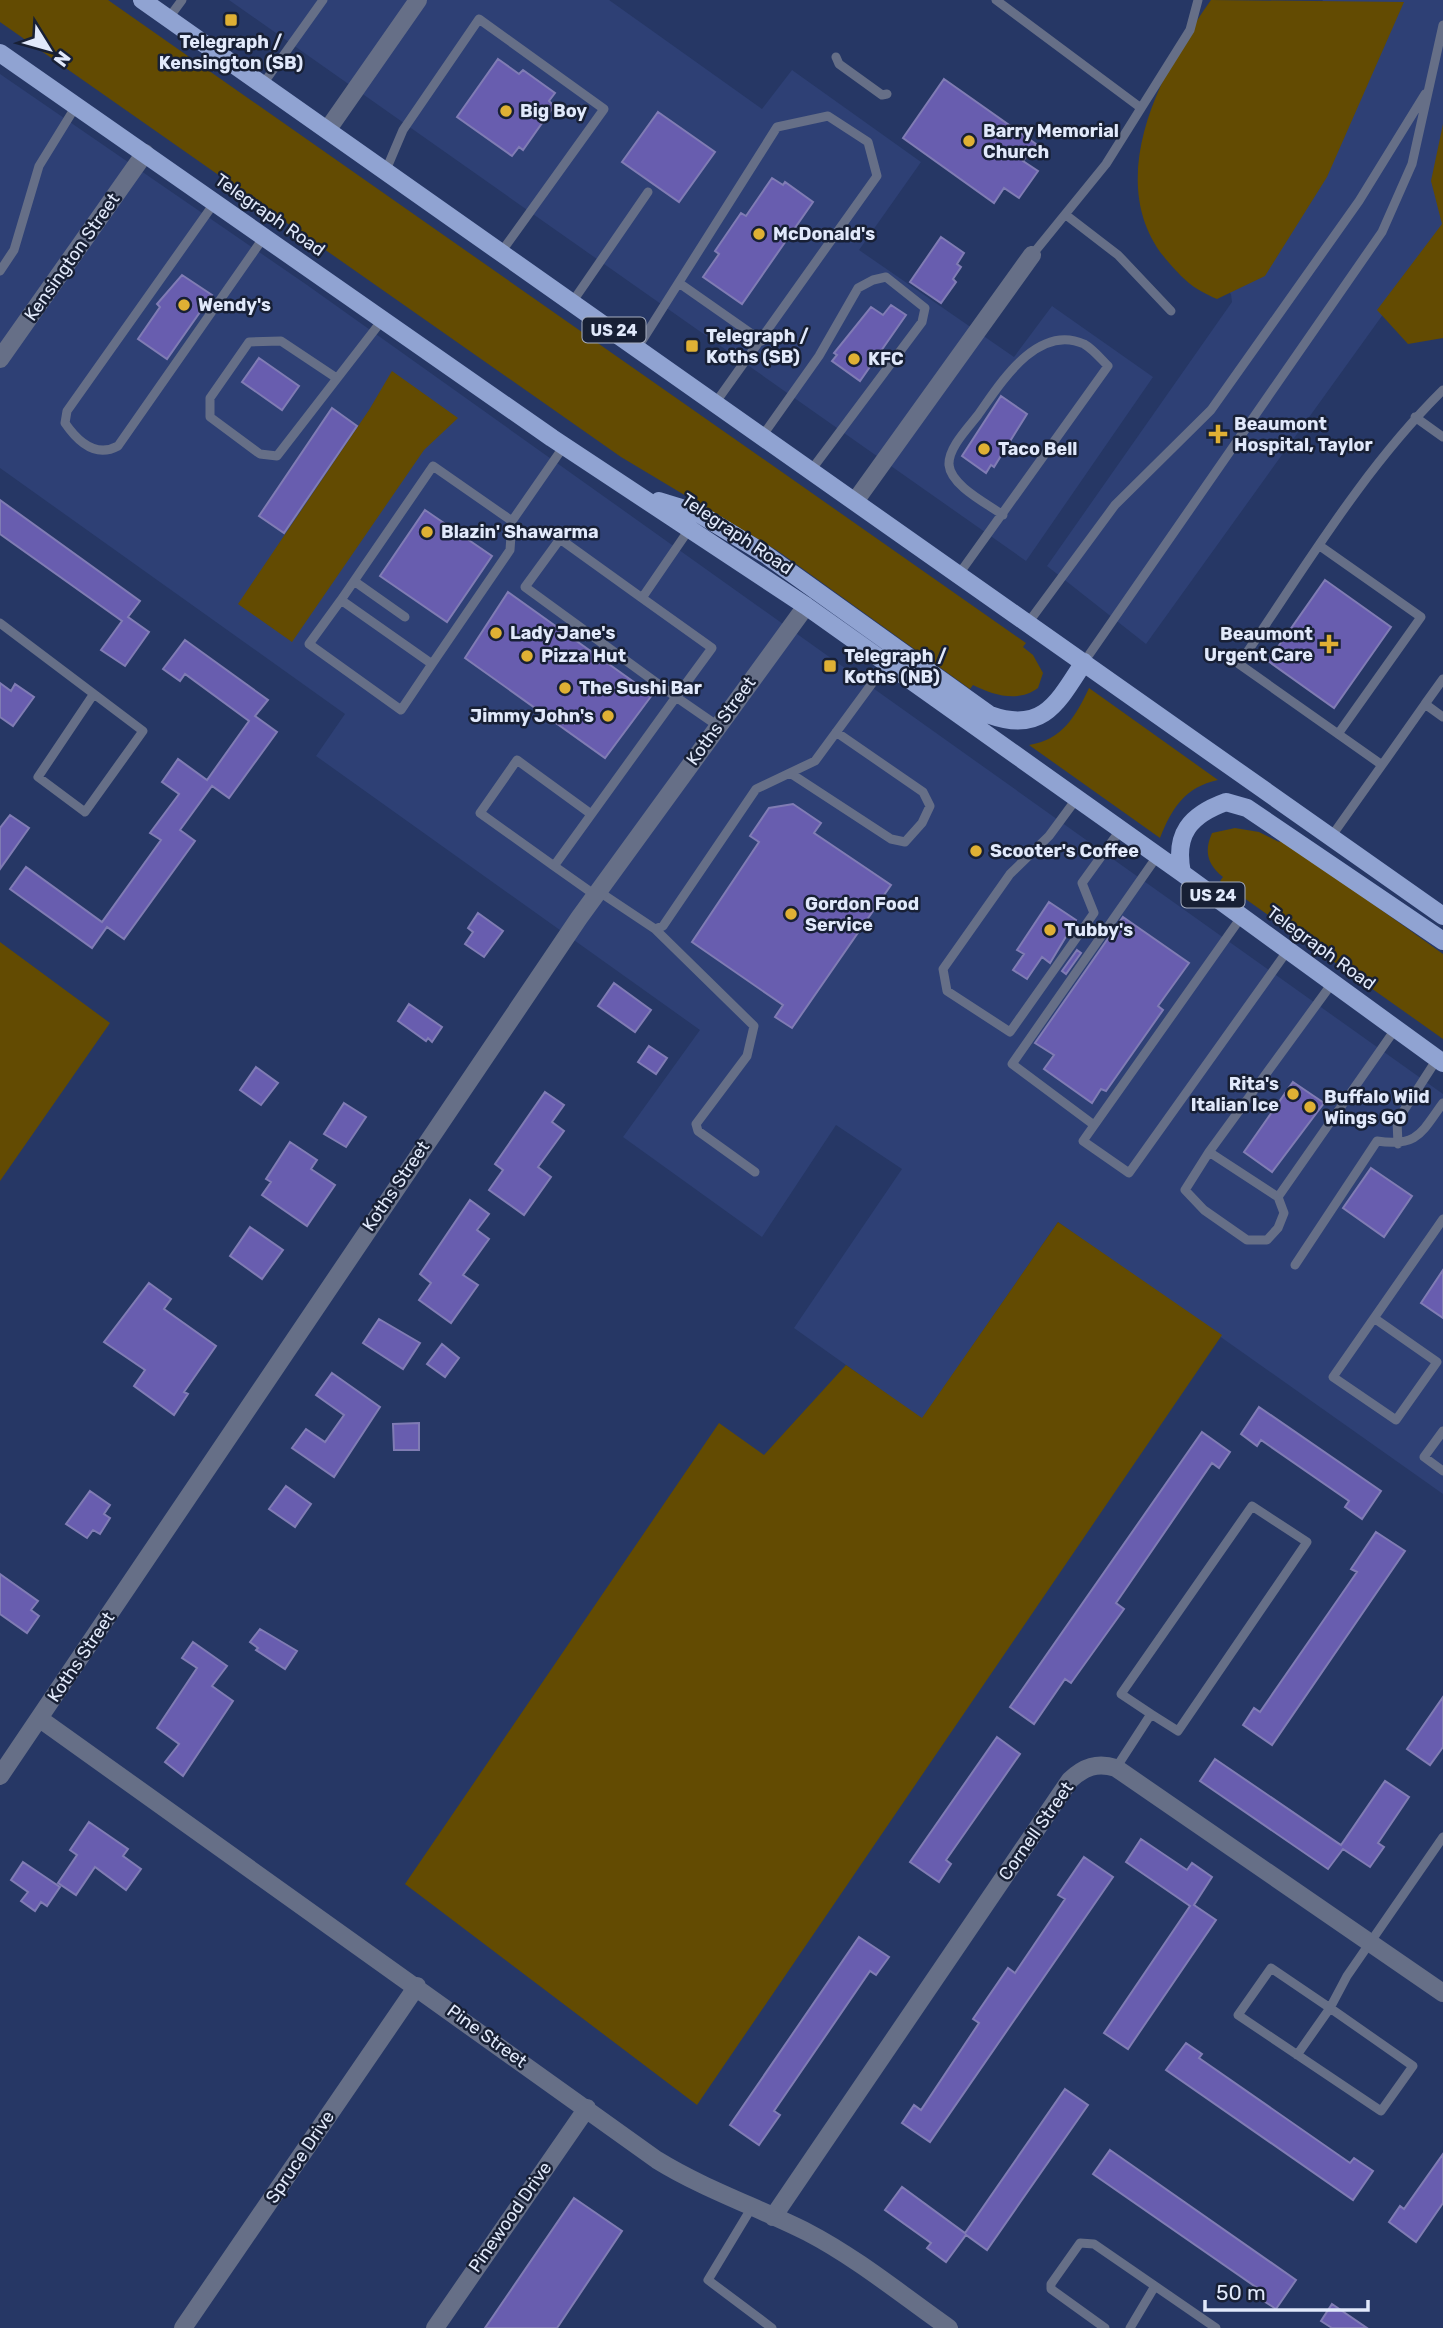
<svg xmlns="http://www.w3.org/2000/svg" width="1443" height="2328" font-family="Rubik,sans-serif">
<style>
.built{fill:#2e4075}
.green{fill:#634b02}
.building{fill:#685daf;stroke:#807cb4;stroke-width:2}
.lines{fill:none;stroke-linecap:round;stroke-linejoin:round}
.service{stroke:#666f87;stroke-width:9}
.minor{stroke:#666f87;stroke-width:18}
.primary{stroke:#90a3d2;stroke-width:18}
.poi-dot{fill:#dfb034;stroke:#182035;stroke-width:2.5}
.labels{text-anchor:middle;dominant-baseline:central;stroke-width:5;stroke-linejoin:round;paint-order:stroke}
.shield{fill:#182035;stroke:#a5adc0;stroke-width:2}
.shield-label{font-size:16px;font-weight:bold;fill:#e1e9fb}
.poi-label{font-size:18px;font-weight:bold;fill:#e1e9fb;stroke:#182035;text-anchor:start}
.street-label{font-size:18px;fill:#e1e9fb;stroke:#182035}
</style>
<rect width="100%" height="100%" fill="#263765"/>
<path class="built" d="M229 0H609L762 109 792 70 921 162 859 250 1014 357 1052 306 1153 377 1026 561Z
M1323 0H1443V231L1146 644 1047 566 1232 302 1231 294 1157 224Z
M0 74 307 285 1443 1094V1494L1058 1222 922 1419 794 1328 902 1169 836 1125 762 1237 623 1137 700 1030 316 756 345 714 0 468Z"/>
<path class="green" d="M0 0H108L1026 643 1023 647 1033 655 1043 673 1038 688C1018 703 993 695 973 685L970 689 778 551 621 457 0 22Z
M1211 0 1404 2 1327 177 1265 276 1217 299C1194 289 1186 282 1170 264 1099 186 1160 72 1211 0Z
M1443 124V338L1408 344 1377 310 1442 224 1431 181Z
M392 371 458 418 424 450 292 642 238 604 369 410Z
M1089 688 1218 780C1185 787 1172 808 1160 838L1029 745C1062 740 1076 716 1089 688Z
M1235 828 1259 832 1279 842 1282 839 1443 954V1039L1220 881 1223 877C1207 864 1204 851 1212 833Z
M0 942 110 1023 0 1181Z
M1058 1222 1222 1335 697 2105 405 1884 719 1423 764 1455 846 1365 922 1418Z"/>
<path class="building" d="M498 59 519 74 523 70 555 93 549 101 554 106 523 150 519 147 512 156 457 117Z
M944 79 1036 144 1023 161 1038 171 1019 198 1004 188 994 203 903 138Z
M658 112 715 152 679 202 622 162Z
M772 178 783 185 785 182 813 202 742 304 703 277 719 254 715 251 741 213 746 216Z
M941 237 964 253 957 264 961 267 953 279 956 282 941 303 910 282Z
M182 275 212 295 167 359 138 339 160 307 157 304Z
M891 305 906 315 860 381 832 361 837 355 834 353 871 307 883 315Z
M259 358 299 386 282 410 242 382Z
M1001 396 1027 414 994 467 991 465 986 473 962 456Z
M332 408 357 426 284 533 259 516Z
M0 500 140 601 128 617 149 632 125 666 101 650 122 621 0 534Z
M425 510 492 556 447 622 380 576Z
M1325 580 1391 627 1334 708 1268 661Z
M508 592 652 695 605 758 465 658Z
M185 640 268 700 255 716 277 732 229 798 212 786 180 830 195 841 124 939 107 927 92 948 10 889 26 867 102 922 161 840 150 833 179 794 162 782 178 759 207 780 249 721 185 674 180 681 163 669Z
M0 683 11 691 15 684 34 697 13 726 0 717Z
M793 804 821 823 814 833 891 885 792 1028 775 1017 783 1005 692 942 759 842 750 836 769 808Z
M10 815 29 828 0 869V828Z
M1049 902 1076 920 1050 963 1042 957 1027 979 1013 970 1024 954 1017 950Z
M478 913 503 931 484 957 465 944 473 932 468 928Z
M1123 917 1189 963 1158 1006 1163 1010 1106 1091 1101 1089 1092 1103 1044 1069 1054 1055 1035 1043Z
M1077 950 1081 953 1066 974 1062 971Z
M614 983 651 1010 635 1032 598 1006Z
M409 1004 442 1027 432 1042 428 1038 426 1041 398 1021Z
M649 1046 667 1058 656 1074 638 1062Z
M256 1067 278 1083 261 1105 240 1090Z
M1293 1082 1324 1103 1272 1172 1244 1152Z
M545 1092 564 1105 552 1122 564 1131 538 1167 551 1177 524 1215 489 1190 503 1170 495 1164Z
M344 1103 366 1117 346 1147 324 1134Z
M290 1142 317 1160 311 1169 335 1185 307 1226 262 1195 271 1182 266 1179Z
M1371 1168 1412 1196 1384 1237 1343 1208Z
M470 1200 489 1214 477 1230 489 1239 463 1275 478 1285 451 1323 419 1300 431 1283 420 1274Z
M250 1227 283 1250 262 1279 230 1256Z
M1443 1270V1318L1421 1303Z
M149 1283 171 1299 164 1309 216 1346 184 1392 188 1394 174 1415 134 1386 145 1370 104 1342Z
M379 1319 420 1343 403 1369 363 1343Z
M442 1344 459 1358 445 1377 427 1364Z
M332 1373 380 1407 334 1477 292 1448 306 1429 325 1442 344 1415 316 1395Z
M1259 1407 1381 1491 1362 1519 1345 1507 1349 1501 1261 1440 1257 1446 1241 1434Z
M419 1423V1450H394L393 1424Z
M1202 1432 1230 1452 1219 1468 1212 1463 1116 1603 1124 1609 1071 1683 1065 1679 1034 1724 1010 1707Z
M286 1486 311 1504 295 1527 269 1509Z
M90 1491 110 1505 104 1514 110 1518 100 1534 93 1530 87 1538 66 1524Z
M1376 1532 1405 1551 1272 1745 1243 1725 1254 1708 1260 1712 1357 1572 1351 1569Z
M0 1574 38 1601 31 1610 39 1616 27 1633 0 1614Z
M260 1629 297 1651 285 1669 256 1650 258 1648 250 1642Z
M193 1642 227 1666 212 1686 233 1701 183 1776 165 1762 179 1744 157 1728 197 1668 182 1658Z
M1443 1697V1747L1430 1765 1407 1749Z
M997 1737 1020 1754 946 1860 951 1864 939 1882 910 1862Z
M1215 1759 1341 1845 1385 1781 1409 1797 1378 1843 1384 1847 1370 1867 1343 1849 1328 1869 1200 1781Z
M89 1822 128 1849 123 1856 141 1869 126 1890 95 1867 76 1895 58 1883 77 1855 70 1850Z
M1141 1839 1187 1870 1192 1863 1212 1877 1194 1905 1216 1920 1128 2049 1104 2033 1190 1906 1126 1862Z
M1084 1857 1113 1877 930 2142 902 2123 914 2105 921 2110 979 2023 973 2019 1008 1968 1015 1973 1065 1899 1058 1895Z
M23 1862 60 1887 47 1906 41 1902 35 1911 21 1901 28 1892 11 1880Z
M859 1937 889 1957 876 1975 870 1971 774 2111 780 2115 759 2145 730 2125Z
M1186 2043 1202 2054 1199 2058 1350 2163 1354 2158 1373 2171 1353 2200 1166 2070Z
M1065 2089 1088 2105 987 2250 966 2235 946 2262 927 2248 931 2243 885 2210 902 2187 965 2233Z
M1110 2150 1296 2280 1276 2309 1259 2298 1263 2292 1093 2174Z
M1443 2154V2203L1416 2242 1389 2222 1400 2206 1404 2209Z
M574 2198 622 2231 557 2328H485Z
M1332 2304 1367 2328H1332L1321 2321Z"/>
<g class="lines">
<path class="service" d="M996 0 1141 108
M168 19 182 0
M836 57 839 64 882 95 887 94
M263 84 323 0
M386 170 403 130 479 19 604 109 502 251
M215 202 67 411 65 423C78 442 96 458 118 446L264 237
M1066 215 1118 255 1171 311
M1032 255 1106 164 1190 30 1198 0
M0 271 14 250 39 166 76 106
M679 283 762 341
M573 301 648 192
M638 347 777 127 828 116 868 142 877 176 716 402
M335 377 281 341 249 342 210 398V417L260 454 277 456 383 319
M1415 417 1443 437
M763 435 819 356 858 288 873 280 886 277 925 308 922 322 812 469
M512 521 433 466 341 600 432 664 510 550 512 521 564 446
M690 528 642 598 712 648 676 697 718 726
M1320 546 1421 617 1338 734
M959 574 1108 366C1101 359 1093 349 1084 344 1037 323 1000 384 978 415 968 428 948 448 949 465 951 486 988 504 1003 515
M354 581 405 617
M341 600 309 644 401 710 432 664
M0 623 143 731 85 812 38 777 93 695
M1028 623 1115 505 1211 410 1359 201 1425 94
M1084 662 1382 232 1412 164 1443 25
M1425 704 1443 679
M1382 765 1425 704 1443 717
M790 773 891 839 905 842 922 823 930 806 923 792 836 732
M1077 798 1049 836 1010 874 943 969 947 991 1010 1032 1094 913 1082 883 1121 829
M1331 837 1382 765 1239 664C1303 571 1362 470 1443 390
M554 866 480 813 517 760 591 814
M598 891 655 929 663 926 756 789 815 761 887 663
M595 895 554 866 676 697 525 587 560 539 642 598
M1242 916 1083 1141 1129 1173 1288 950
M655 929 754 1026 747 1056 696 1124 698 1131 755 1172
M1333 982 1209 1152 1278 1197 1396 1028
M1094 1125 1012 1064 1158 855
M1398 1144 1397 1121 1437 1059
M1209 1152 1185 1190 1204 1210 1247 1240H1267L1278 1228 1284 1213 1278 1197
M1295 1265 1377 1141C1418 1147 1421 1133 1443 1103
M1374 1318 1437 1362 1396 1420 1333 1377 1443 1219
M1443 1431 1424 1457 1443 1471
M1116 1768 1151 1714 1178 1731 1307 1542 1252 1506 1121 1694 1151 1714
M1297 2055 1330 2008 1271 1968 1238 2015 1381 2111 1413 2066 1330 2008 1347 1976 1443 1837
M752 2207 708 2280 772 2328
M1105 2328 1051 2289V2284L1080 2243 1094 2244 1216 2328
M1130 2328 1155 2286"/>
<path class="minor" d="M328 129 418 0
M0 359 145 153
M856 500 1032 255
M40 1719 657 2160C704 2189 757 2207 807 2232 857 2258 902 2295 949 2328
M0 1776 579 918 806 606
M773 2217 1070 1780C1084 1767 1097 1762 1116 1768L1443 1993
M183 2328 417 1986
M435 2328 587 2108"/>
<path class="primary" d="M142 0 1443 916
M0 53 552 438 806 606 1182 873 1443 1063
M659 501 698 513 765 554 990 715C1043 734 1058 702 1084 662
M1182 873C1174 834 1190 815 1226 802L1247 808 1443 941"/>
</g>
<g class="poi-dot">
<rect x="224" y="13" width="14" height="14" rx="3.5"/>
<circle cx="506" cy="111" r="7"/>
<circle cx="969" cy="141" r="7"/>
<circle cx="759" cy="234" r="7"/>
<circle cx="184" cy="305" r="7"/>
<rect x="685" y="339" width="14" height="14" rx="3.5"/>
<circle cx="854" cy="359" r="7"/>
<path d="M1214.5 423.5h7v7h7v7h-7v7h-7v-7h-7v-7h7z"/>
<circle cx="984" cy="449" r="7"/>
<circle cx="427" cy="532" r="7"/>
<circle cx="496" cy="633" r="7"/>
<path d="M1325.5 633.5h7v7h7v7h-7v7h-7v-7h-7v-7h7z"/>
<circle cx="527" cy="656" r="7"/>
<rect x="823" y="659" width="14" height="14" rx="3.5"/>
<circle cx="565" cy="688" r="7"/>
<circle cx="608" cy="716" r="7"/>
<circle cx="976" cy="851" r="7"/>
<circle cx="791" cy="914" r="7"/>
<circle cx="1050" cy="930" r="7"/>
<circle cx="1293" cy="1094" r="7"/>
<circle cx="1310" cy="1107" r="7"/>
</g>
<g class="labels">
<g class="shield">
<rect x="582.5" y="317.5" width="63" height="25" rx="5"/>
<rect x="1181.5" y="882.5" width="63" height="25" rx="5"/>
</g>
<g class="shield-label">
<text x="614" y="330">US 24</text>
<text x="1213" y="895">US 24</text>
</g>
<g class="poi-label">
<text x="231" y="42" text-anchor="middle">Telegraph /<tspan x="231" dy="21">Kensington (SB)</tspan></text>
<text x="520" y="111">Big Boy</text>
<text x="983" y="131">Barry Memorial<tspan x="983" dy="21">Church</tspan></text>
<text x="773" y="234">McDonald's</text>
<text x="198" y="305">Wendy's</text>
<text x="706" y="336">Telegraph /<tspan x="706" dy="21">Koths (SB)</tspan></text>
<text x="868" y="359">KFC</text>
<text x="1234" y="424">Beaumont<tspan x="1234" dy="21">Hospital, Taylor</tspan></text>
<text x="998" y="449">Taco Bell</text>
<text x="441" y="532">Blazin' Shawarma</text>
<text x="510" y="633">Lady Jane's</text>
<text x="1313" y="634" text-anchor="end">Beaumont<tspan x="1313" dy="21">Urgent Care</tspan></text>
<text x="541" y="656">Pizza Hut</text>
<text x="844" y="656">Telegraph /<tspan x="844" dy="21">Koths (NB)</tspan></text>
<text x="579" y="688">The Sushi Bar</text>
<text x="594" y="716" text-anchor="end">Jimmy John's</text>
<text x="990" y="851">Scooter's Coffee</text>
<text x="805" y="904">Gordon Food<tspan x="805" dy="21">Service</tspan></text>
<text x="1064" y="930">Tubby's</text>
<text x="1279" y="1084" text-anchor="end">Rita's<tspan x="1279" dy="21">Italian Ice</tspan></text>
<text x="1324" y="1097">Buffalo Wild<tspan x="1324" dy="21">Wings GO</tspan></text>
</g>
<g class="street-label">
<text transform="translate(270 215) rotate(35)">Telegraph Road</text>
<text transform="translate(72 257) rotate(-55)">Kensington Street</text>
<text transform="translate(737 534) rotate(34)">Telegraph Road</text>
<text transform="translate(721 721) rotate(-54)">Koths Street</text>
<text transform="translate(1321 948) rotate(36)">Telegraph Road</text>
<text transform="translate(396 1186) rotate(-56)">Koths Street</text>
<text transform="translate(81 1657) rotate(-56)">Koths Street</text>
<text transform="translate(1036 1831) rotate(-55)">Cornell Street</text>
<text transform="translate(487 2036) rotate(36)">Pine Street</text>
<text transform="translate(300 2157) rotate(-56)">Spruce Drive</text>
<text transform="translate(510 2217) rotate(-55)">Pinewood Drive</text>
</g>
</g>
<g transform="translate(49 49) rotate(127)" stroke="#182035" stroke-width="5" paint-order="stroke">
<path d="M0-5L12 26L0 18L-12 26Z" fill="#e1e9fb"/>
<text y="-10" font-size="19" font-weight="bold" text-anchor="middle" fill="#e1e9fb">N</text>
</g>
<path d="M1205 2300v10h163v-10" fill="none" stroke="#e1e9fb" stroke-width="3.5"/>
<text x="1216" y="2300" font-size="21" fill="#e1e9fb" stroke="#182035" stroke-width="5" paint-order="stroke">50 m</text>
</svg>
